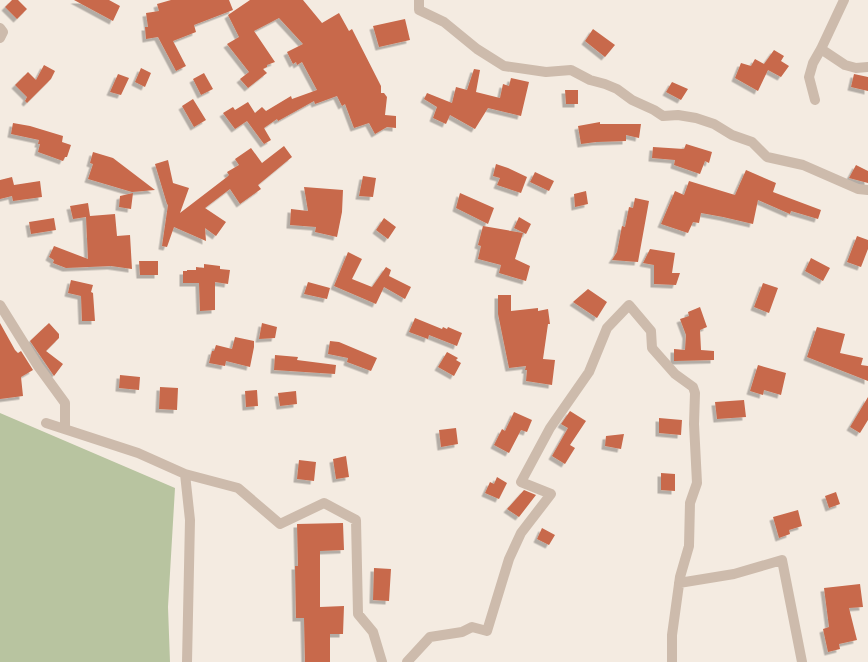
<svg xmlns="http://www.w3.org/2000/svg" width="868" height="662" font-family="Helvetica,sans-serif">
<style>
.green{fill:#b8c4a0}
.building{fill:#c8694b;filter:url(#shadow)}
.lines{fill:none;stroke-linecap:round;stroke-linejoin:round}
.minor{stroke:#cdbbac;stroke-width:10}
</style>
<defs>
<filter id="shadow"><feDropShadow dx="-3.5" dy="3.5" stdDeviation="0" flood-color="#0004"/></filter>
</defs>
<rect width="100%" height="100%" fill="#f4ebe1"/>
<path class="green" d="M0 413 175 488 168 607 170 662H0Z"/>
<path class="building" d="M12 0H18L27 9 17 19 5 7Z
M74 0H109L120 6 113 21Z
M171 0H229L233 10 194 25 196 32 173 41 186 66 176 71 158 37 146 39 145 27H148L146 13 159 11 157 4Z
M250 0H303L322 23 339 13 349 31 352 29 381 86V93H384L387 97 385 115 396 116V128L387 127 375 134 369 123 354 128 345 104 342 106 337 96 315 104 314 101 278 121 277 119 264 128 271 140 264 144 247 121 235 129 223 113 233 107 235 110 248 102 255 113 262 107 266 111 291 96 292 99 317 90 302 62 297 65 296 62 293 64 287 52 303 44 279 18 254 31 275 62 267 65V67L263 69 267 73 248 88 240 79 249 72 227 44 239 37 228 15Z
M405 19 410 40 379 47 373 26Z
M593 29 615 45 605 57 585 41Z
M774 50 784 56 781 61 789 66 781 77 768 70 758 91 735 78 741 63 751 66 755 59 764 64Z
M44 65 55 71 51 79 27 103 25 101 27 97 15 85 28 72 36 80Z
M141 68 151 73 145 87 135 82Z
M474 69 480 70 476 92 500 98 503 84 509 86 511 78 529 82 521 116 488 108 475 129 450 115 446 124 433 118 437 107 424 99 427 93 452 103 456 87 467 90Z
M204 73 213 89 201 95 193 79Z
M118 74 129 78 121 95 110 92Z
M854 74 868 77V91L851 87Z
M672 82 688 89 681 100 666 92Z
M565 90H578V104H566Z
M193 99 206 120 194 127 182 106Z
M600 122V124H641L639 138 626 135V141L596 142 581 144 578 126Z
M13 123 30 126 63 136 62 142 71 145 67 157H65L63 161 38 152 40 144H38L39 140 11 134Z
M686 144 712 152 709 163 705 161 700 174 674 165 675 160 652 158 653 147 684 149Z
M284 146 292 157 258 185 261 189 240 204 230 189 205 208 226 222 216 236 205 228 206 241 174 227 167 247 162 246 168 205 167 204 155 164 168 160 173 183 189 188 180 213 227 177 229 175 227 172 239 165 235 159 251 148 262 163Z
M93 152 113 158 155 190 132 192 88 179 93 164 90 163Z
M496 164 508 168 527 177 521 193 497 185 500 178 493 176Z
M856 165 868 171V183L849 178Z
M746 170 776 183 773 192 821 210 818 219 791 211 790 214 758 200 753 224 723 217 701 213 699 223 693 222 688 233 661 224 675 191 684 195 689 181 735 195Z
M535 172 554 181 549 191 530 182Z
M363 176 376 178 373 197 359 196Z
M12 177 14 185 40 181 42 197 13 201 12 196 0 199V180Z
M304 187 343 190 342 212 337 237 315 232 316 227 290 225 291 209 308 211Z
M586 191 588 204 575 207 574 194Z
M133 193 131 209 119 207 120 196Z
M460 193 494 208 488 224 456 208Z
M635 198 649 201 638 262 612 260 617 252 622 226 625 227 629 207 633 208Z
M88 203 90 216 115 214 117 236 130 235 132 269 111 266 66 268 53 263 54 260 49 257 54 246 88 259 86 217 73 219 70 206Z
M519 217 531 224 526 234 514 228Z
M54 218 56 230 31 234 29 222Z
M384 218 396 227 388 239 376 230Z
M483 226 523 233 515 259 530 266 526 281 499 273 501 265 478 259 481 246 478 245Z
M857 236 868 240V249L861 267 847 262Z
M650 249 675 253 672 273H680L676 285 654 284V265L643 263Z
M348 252 362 259 352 279 372 287 386 267 391 270 389 276 411 287 405 299 384 287 376 304 334 286Z
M811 258 830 268 823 281 805 271Z
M139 261H158V275H140Z
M204 264 220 266V269L230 270 228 284 215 282V310L200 311 199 283H183V271H187V270H196V267L204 268Z
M71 280 93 285 91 292 93 293 95 321H82L81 296 68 293Z
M308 282 330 288 327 299 304 294Z
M763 283 778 288 769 313 754 307Z
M588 289 607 302 597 318 573 302Z
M498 295H511V311L538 308V311L548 309 550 324H548L543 359 555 360 552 385 526 381 527 370H525L526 366 509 368 498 314Z
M700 307 707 327 700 330 701 350 714 351V360L674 361V349L685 350 686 335 680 319 689 316 688 312Z
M415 318 442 329 443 327 447 329 448 327 462 333 457 346 429 335 428 339 409 332Z
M0 323 15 350 18 353 21 351 33 370 21 377 23 396 0 399Z
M49 323 59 334V338L46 351 63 364 54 376 30 341Z
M262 323 277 327 275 338 259 339Z
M817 327 845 334 840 353 863 358 861 365 868 366V381L807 357Z
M235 337 254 341V347L250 367 226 361 225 366 209 363 212 351H214L216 345 232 349Z
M330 341 339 342 377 358 371 371 347 362 348 358 328 354Z
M447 352 458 358 456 360 461 363 454 376 438 367Z
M275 355 298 357 297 360 336 365 335 374 274 370Z
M758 365 786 373 781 395 764 390 763 395 750 391Z
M120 375 140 377 139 390 119 388Z
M160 387 178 388 177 410 159 409Z
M257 390 258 406 246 407 245 391Z
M296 391 297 404 280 406 278 393Z
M868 397V420L860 433 850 427Z
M744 400 746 417 717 419 715 402Z
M570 411 586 421 570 445 575 448 565 464 552 456 568 428 561 424Z
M514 412 532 420 527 432 521 430 509 453 494 445 502 429 505 431Z
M659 418 682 420 681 435 659 433Z
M456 428 458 444 441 447 439 430Z
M624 434 621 449 605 446 606 436Z
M346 456 349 477 336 479 333 459Z
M299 460 316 462 314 481 297 479Z
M661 473 675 474V491L661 490Z
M497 477 507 483 499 499 485 493 490 482 494 484Z
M524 490 536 495 519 517 507 509Z
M836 492 840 504 829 508 825 496Z
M798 510 802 526 789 530 790 534 779 538 773 517Z
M343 523 344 550 320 551V607L344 606 343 634H330V662H305L304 618H296L295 566H298L297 524Z
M542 528 555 535 549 545 537 539Z
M374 568 391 569 389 601 373 600Z
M860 584 863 607 849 608 857 640 839 644 840 649 828 652 823 629 829 627 824 588Z"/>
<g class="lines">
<path class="minor" d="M419 0V10L444 22 477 49 504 66 546 72 571 70 590 80 605 84 617 89 632 100 654 110 663 116 678 115 696 118 714 124 732 135 752 142 767 157 803 165 858 189 868 190
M0 28 3 32 0 38
M821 49 845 65 856 68 868 67
M815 100 809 77 813 63 821 49 844 0
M0 305 38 366 65 403V429
M46 423 138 453 185 474 190 520 187 662
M185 474 238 488 280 524 324 503 356 520 358 614 373 632 382 662
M679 583 734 574 782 560 802 662
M407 662 430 637 462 632 472 627 487 631 509 559 521 533 551 494 521 482 550 428 589 372 607 328 629 305 651 331 652 348 675 374 693 387 695 393 694 424 697 483 690 503 689 546 680 577 672 635V662"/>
</g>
</svg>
